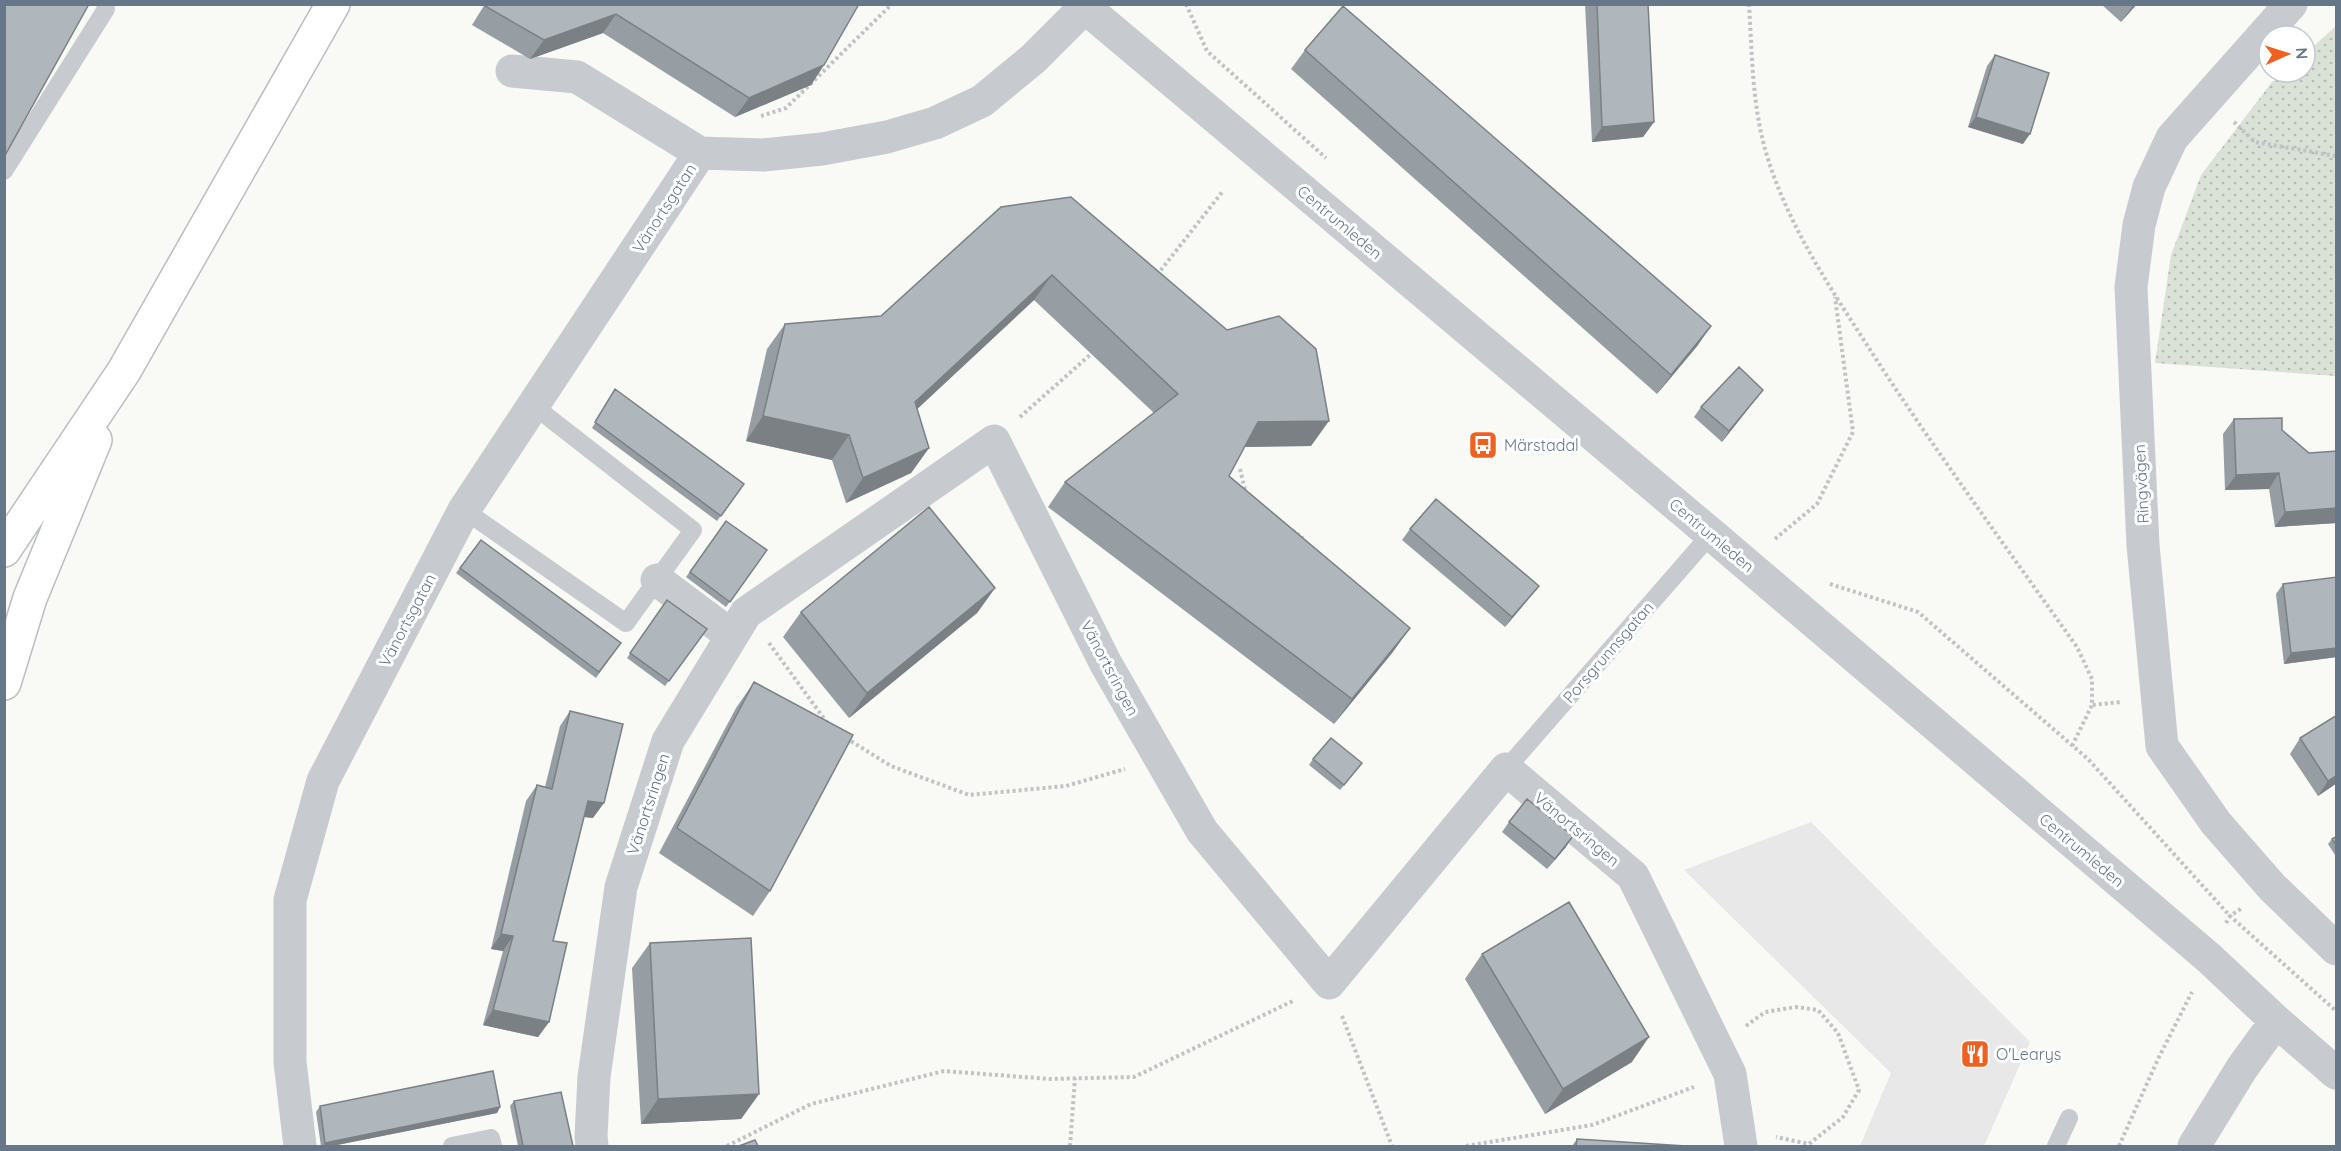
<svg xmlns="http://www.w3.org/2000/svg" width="2341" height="1151" font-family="Quicksand,sans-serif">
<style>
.built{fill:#e7e8e7}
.park{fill:url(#park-dots)}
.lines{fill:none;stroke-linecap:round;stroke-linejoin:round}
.secondary-casing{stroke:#b9bec3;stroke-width:36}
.path{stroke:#c0c3c5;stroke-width:4;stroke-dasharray:3 3;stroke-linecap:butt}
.lane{stroke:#c7cace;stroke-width:18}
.street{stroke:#c7cace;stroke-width:33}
.secondary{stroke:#fff;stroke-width:33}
.wall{fill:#969da3}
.shaded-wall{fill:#7a8084}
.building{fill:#afb7bd;stroke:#7a8084;stroke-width:1.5}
.labels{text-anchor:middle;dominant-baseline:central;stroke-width:6;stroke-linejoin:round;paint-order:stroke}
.street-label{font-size:16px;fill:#667789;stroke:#fff}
.poi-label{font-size:16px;fill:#667789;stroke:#fff;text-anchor:start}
</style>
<defs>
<pattern id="park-dots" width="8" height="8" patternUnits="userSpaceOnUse" patternTransform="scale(1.5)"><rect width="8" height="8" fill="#dae1d7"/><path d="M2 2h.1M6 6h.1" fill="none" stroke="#b5bbb4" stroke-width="1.8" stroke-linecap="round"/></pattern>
</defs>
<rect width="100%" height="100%" fill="#f9f9f6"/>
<path class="built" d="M1811 822 2030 1042 1984 1146H1860L1891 1073 1684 870Z"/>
<path class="park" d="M2336 26V376L2155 363 2171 255 2201 175 2272 82 2284 72H2305V54Z"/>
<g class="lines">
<g class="secondary-casing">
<path id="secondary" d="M4 550 124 371 333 4
M4 683 30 598 95 440"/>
</g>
<path class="path" d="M1186 4 1207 51 1326 158
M1749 4C1752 52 1752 102 1765 149 1785 220 1827 283 1867 345 1933 448 2006 547 2077 647L2092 679V705L2122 702
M761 116 786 108 892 4
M2234 122 2255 142 2336 156
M1157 275 1223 191
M1020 417 1091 354
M1240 469 1246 494
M1292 530 1303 538
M1775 539 1817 504 1853 432 1835 297
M1830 584 1918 612 2088 759 2230 916 2336 1011
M769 643 828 724
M846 738 891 766 969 795 1066 786 1125 769
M2072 746 2092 705
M2226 923 2230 916 2242 908
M1342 1016 1392 1146
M1746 1026 1765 1012 1796 1007 1818 1010 1838 1033 1859 1090 1843 1117 1809 1144 1776 1137
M727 1146 811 1104 944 1071 1049 1079 1134 1077 1295 1000
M1070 1146 1075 1078
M1466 1146 1592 1125 1694 1087
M2119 1146 2158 1059 2192 992"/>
<path class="lane" d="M4 171 106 9 105 4
M464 510 626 623 693 530 534 406
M1506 769 1711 534
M452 1146 491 1138 493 1146
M2056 1146 2069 1118"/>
<path class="street" d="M1081 4 1711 534 2209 958 2276 1021 2336 1073
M2291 4 2172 138 2149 187 2139 225 2131 287 2143 545 2162 746 2216 823 2272 887 2336 949
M512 71 577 77 700 153 763 155 822 149 887 137 935 123 982 101 1033 59 1088 4
M657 580 732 636
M300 1146 290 1062V900L323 781 464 510 700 153
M592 1146 591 1136 594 1077 621 887 668 741 746 613 994 441 1106 664 1202 831 1329 983 1506 769 1633 876 1730 1074 1741 1146
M2194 1146 2242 1068 2276 1021"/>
<use href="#secondary" class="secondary"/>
</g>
<path class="wall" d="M485 4H859L824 65 811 85 735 117 603 33 530 59 472 25Z
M1585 4H1648L1654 122 1643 137 1592 142Z
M2101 4H2137L2121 22Z
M1305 50 1698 345 1657 394 1291 69Z
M1995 55 2023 144 1968 127 1987 66Z
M1001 207 1311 446 1244 447 1229 476 1410 628 1392 653 1334 724 1048 507 1065 482 1154 413 1034 300 917 409 929 448 911 473 846 503 832 460 746 441 767 349 785 324 881 316Z
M615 389 744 484 717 521 592 428Z
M1763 390 1722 442 1694 417 1701 407Z
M2234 419 2282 430 2309 453 2337 451V523L2275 527 2269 489 2225 490 2223 434Z
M726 521 767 550 726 607 686 577Z
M1410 529 1539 586 1531 596 1505 627 1402 540Z
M481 540 621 643 596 678 456 573Z
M2337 577V657L2284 664 2276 594 2283 584Z
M995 588 977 613 849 718 783 637 801 612Z
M667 600 707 629 665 686 627 658Z
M754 682 770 891 753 916 659 853 736 708Z
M570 711 593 818 584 817 553 941 549 1022 538 1037 483 1025 503 951 491 949 526 801 537 785 545 787 560 726Z
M2337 715V783L2318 796 2290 754 2300 738Z
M1313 759 1362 763 1340 790 1309 765Z
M1509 822 1566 847 1547 869 1502 832Z
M2337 836V858L2328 844 2332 839Z
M650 943 759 1094 741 1119 641 1124 632 968Z
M1482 954 1632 1062 1545 1114 1465 979Z
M514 1101 573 1146H518L510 1106Z
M320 1106 500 1107 497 1113 332 1146H321L316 1112Z
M1577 1139 1686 1146H1572Z"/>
<path class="shaded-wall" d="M2134 4H2137L2121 22 2132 7Z
M616 14 603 33 530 59 544 40Z
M824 65 811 85 735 117 749 98Z
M1976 117 2030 134 2023 144 1968 127Z
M1654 122 1643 137 1592 142 1602 127Z
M1052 275 1034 300 898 427 915 402Z
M1711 326 1698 345 1657 394 1671 375Z
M1763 390 1755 400 1722 442 1729 431Z
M763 416 849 435 832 460 746 441Z
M1329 421 1311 446 1240 447 1258 422Z
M929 448 911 473 846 503 863 478Z
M2279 473 2269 489 2225 490 2236 475Z
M2337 508V523L2275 527 2285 512Z
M1539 586 1531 596 1505 627 1512 617Z
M995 588 977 613 849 718 867 693Z
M1410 628 1392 653 1334 724 1352 699Z
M2337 648V657L2284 664 2291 653Z
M2337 775V783L2318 796 2328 781Z
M588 801 604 803 593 818 577 816Z
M1573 836 1566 847 1547 869 1555 859Z
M501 934 513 936 503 951 491 949Z
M493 1010 549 1022 538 1037 483 1025Z
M1649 1037 1632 1062 1545 1114 1563 1089Z
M759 1094 741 1119 641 1124 658 1099Z
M500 1107 497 1113 332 1146H323L325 1143Z"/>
<path class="building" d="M6 4H89L4 157V7Z
M486 4H859L824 65 749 98 616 14 544 40 485 6Z
M1597 4H1648L1654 122 1602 127Z
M1343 6 1711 326 1671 375 1305 50Z
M1995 55 2049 73 2030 134 1976 117Z
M1071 197 1227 330 1279 316 1316 349 1329 421 1258 422 1229 476 1410 628 1352 699 1065 482 1178 394 1052 275 915 402 929 448 863 478 849 435 763 416 785 324 881 316 1001 207Z
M1739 367 1763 390 1729 431 1701 407Z
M615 389 744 484 721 516 595 422Z
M2282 418V430L2309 453 2337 451V508L2285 512 2279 473 2236 475 2234 419Z
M1436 499 1539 586 1512 617 1410 529Z
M929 507 995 588 867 693 801 612Z
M726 521 767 550 730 602 690 572Z
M481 540 621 643 599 672 460 568Z
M2337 577V648L2291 653 2283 584Z
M667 600 707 629 669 681 630 653Z
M754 682 853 735 770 891 677 828Z
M570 711 623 724 604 803 588 801 553 941 567 943 549 1022 493 1010 513 936 501 934 537 785 552 789Z
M2337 715V775L2328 781 2300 738Z
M1331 738 1362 763 1344 785 1313 759Z
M1527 799 1573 836 1555 859 1509 822Z
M2337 836V846L2332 839Z
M1569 902 1649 1037 1563 1089 1482 954Z
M751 938 759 1094 658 1099 650 943Z
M493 1071 500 1107 325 1143 320 1106Z
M561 1092 573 1146H523L514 1101Z
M1577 1139 1686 1146H1576Z
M755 1140 758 1146H739Z"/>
<defs>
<g id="bus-square" transform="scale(1.5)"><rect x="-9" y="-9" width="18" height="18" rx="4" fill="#ef6120" stroke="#fff"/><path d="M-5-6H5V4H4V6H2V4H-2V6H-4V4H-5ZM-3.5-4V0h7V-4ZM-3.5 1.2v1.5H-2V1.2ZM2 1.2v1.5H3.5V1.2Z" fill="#fff"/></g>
<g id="restaurant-square" transform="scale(1.5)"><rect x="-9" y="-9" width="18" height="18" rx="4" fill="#ef6120" stroke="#fff"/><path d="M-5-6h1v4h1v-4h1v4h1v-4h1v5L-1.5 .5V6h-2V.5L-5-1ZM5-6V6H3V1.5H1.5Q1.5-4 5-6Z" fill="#fff"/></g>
</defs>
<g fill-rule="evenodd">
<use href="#bus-square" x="1483" y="445"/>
<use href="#restaurant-square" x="1975" y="1054"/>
</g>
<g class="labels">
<g class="street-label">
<text transform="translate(664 208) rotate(-57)">Vänortsgatan</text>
<text transform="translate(1340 222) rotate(40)">Centrumleden</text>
<text transform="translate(2141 484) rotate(-93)">Ringvägen</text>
<text transform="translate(1712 535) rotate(40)">Centrumleden</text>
<text transform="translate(407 620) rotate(-62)">Vänortsgatan</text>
<text transform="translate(1608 652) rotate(-49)">Porsgrunnsgatan</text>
<text transform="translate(1110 668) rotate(62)">Vänortsringen</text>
<text transform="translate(648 804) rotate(-72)">Vänortsringen</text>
<text transform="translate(1577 829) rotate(40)">Vänortsringen</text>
<text transform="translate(2082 850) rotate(40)">Centrumleden</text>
</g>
<g class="poi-label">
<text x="1504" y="445">Märstadal</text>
<text x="1996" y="1054">O'Learys</text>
</g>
</g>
<rect width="2341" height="1151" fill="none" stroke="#667789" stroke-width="12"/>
<g transform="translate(2287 54) rotate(87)"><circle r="28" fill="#ffffff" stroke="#c2c9d0" stroke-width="1.5"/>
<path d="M0-4.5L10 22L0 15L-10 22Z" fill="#ef6120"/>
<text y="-9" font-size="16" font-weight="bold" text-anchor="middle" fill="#667789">N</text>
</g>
</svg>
